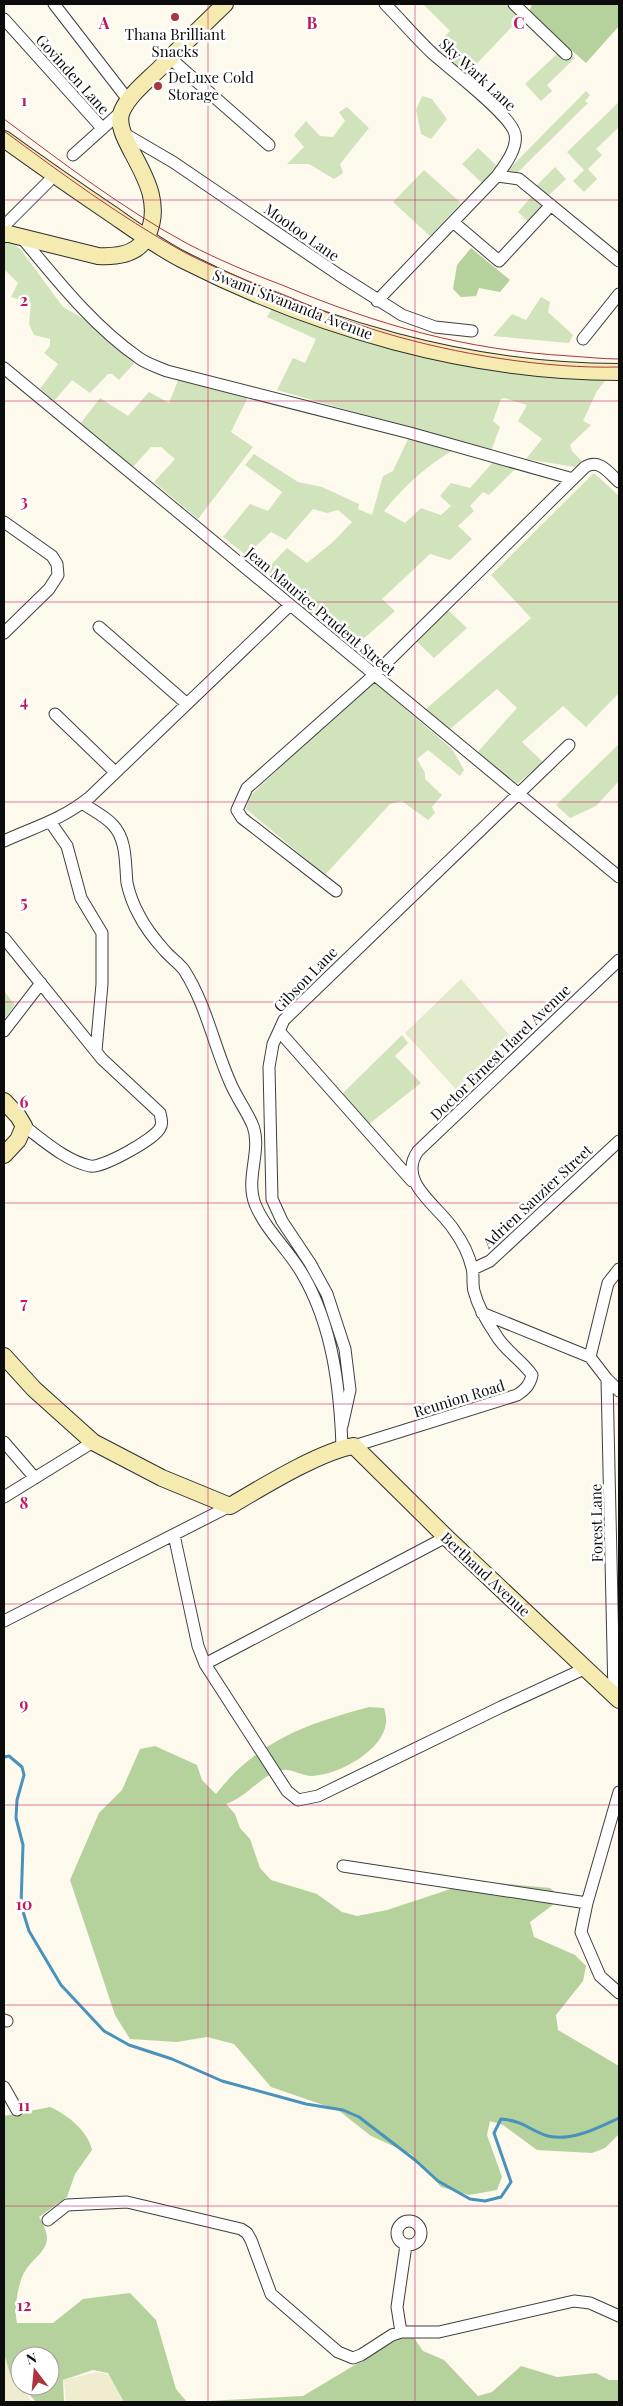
<svg xmlns="http://www.w3.org/2000/svg" width="623" height="2406" font-family="'Playfair Display',serif">
<style>
.farmland{fill:#f0ecd0}
.green{fill:#d1e3bb}
.forest{fill:#b6d29c}
.pitch{fill:#e2ebcc}
.lines{fill:none;stroke-linecap:round;stroke-linejoin:round}
.stream{stroke:#4892bc;stroke-width:3}
.street-casing{stroke:#3f3f3f;stroke-width:13}
.secondary-casing{stroke:#2e2e2e;stroke-width:18}
.street{stroke:#fff;stroke-width:11}
.secondary{stroke:#f5ebb0;stroke-width:16}
.tram{stroke:#ab353f;stroke-width:1}
.grid{fill:none;stroke:#c2185b;stroke-width:1;stroke-opacity:0.55}
.poi-dot{fill:#ab353f;stroke:#fff;stroke-width:2}
.labels{text-anchor:middle;dominant-baseline:central;stroke-width:5;stroke-linejoin:round;paint-order:stroke}
.poi-label{font-size:15px;fill:#0c0c0c;stroke:#fff}
.street-label{font-size:15px;fill:#0c0c0c;stroke:#fff}
.grid-label{font-size:16px;text-anchor:middle;font-weight:bold;fill:#c2185b;stroke:#fff;stroke-width:5;stroke-linejoin:round;paint-order:stroke}
</style>
<rect width="100%" height="100%" fill="#fdf9ed"/>
<path class="farmland" d="M4 2352 10 2372 32 2402H4Z
M96 2372 110 2375 124 2402H66L64 2380Z"/>
<path class="green" d="M423 4H508L522 16 466 75 434 47 450 31Z
M557 54 563 60 571 54 575 58 547 85 552 91 541 101 525 84Z
M586 91 590 95 585 101 588 103 518 172H506Z
M422 96 432 99 447 119 431 139 421 134 416 110Z
M619 102V127L596 149 602 155 588 169 597 179 584 192 573 181 584 170 567 152Z
M347 107 369 128 340 164 343 173 334 179 309 164H287L304 147 294 135 306 121 320 136 333 137 345 121 339 112Z
M478 148 499 168 483 184 462 164Z
M555 167 566 179 547 197 536 186Z
M424 170 461 203 430 236 393 202Z
M532 196 544 207 529 222 518 212Z
M4 242 13 243 21 250 63 307 98 327 137 360 119 380 112 374H108L90 393 72 380 54 401 40 389 58 364 44 353 50 346V339L34 335 29 324 31 303 11 297 18 283 4 269Z
M541 297 550 302 548 312 573 335 569 343 493 336 512 314 526 320Z
M274 305 373 339 609 376 597 391 583 421 591 425 570 445 572 451 582 461 575 467 526 459 542 439 518 421 527 405 504 398 501 399 493 421 500 427 491 451 277 390 293 358 305 363 316 339 267 317Z
M179 378 248 397 231 432 253 447 198 519 154 482 175 459 161 447H151L132 468 80 424 100 398 128 416 149 392 169 403Z
M408 439 453 450C425 467 404 486 384 511L405 523 421 508 441 515 451 506 440 496 451 483 470 488 494 461 516 468 489 495 483 492 470 506 474 511 458 526 472 539 450 560 430 554 382 599 395 611 352 649 293 599 266 570 287 548 307 563 333 542 352 522 338 510 327 513 313 509 286 540 271 532 246 555 223 537 250 504 268 511 282 492 245 465 254 454 298 482 322 487 359 504 358 509 372 515 383 476 393 471Z
M594 473 619 496V693L586 727 563 706 522 742 543 762 517 784 476 754 517 708 497 689 449 730 426 709 531 618 491 575Z
M448 610 467 628 434 658 416 641Z
M374 682 452 749 464 770 460 776 428 750 417 759 425 773V779L442 795 432 807 435 813 428 820 402 801 390 804 325 875 246 809 251 795 320 729Z
M619 744V781L596 806 570 818 556 805Z
M4 991 15 1005 4 1019Z
M402 1035 408 1043 395 1056 421 1083 369 1124 343 1093Z"/>
<path class="forest" d="M532 4H619V26L586 63 529 13Z
M471 248 510 280 500 292 479 288 476 296 461 297 453 289 457 265Z
M369 1707 384 1708C385 1712 387 1719 386 1723 383 1751 338 1775 312 1776 302 1776 291 1768 282 1770 260 1775 248 1797 226 1804L235 1814 240 1828 250 1839 260 1868 271 1880 317 1894 342 1912 357 1916 387 1910 475 1881 550 1888 562 1898 530 1922 534 1937 575 1955 586 1966 583 1981 556 2015 558 2030 619 2066V2134L605 2148 592 2153 537 2150 503 2125 490 2121 487 2135 502 2177 497 2190 469 2195 441 2187 411 2154 371 2136 338 2110 271 2087 234 2044 207 2037 177 2042 130 2039 115 2015 70 1880 99 1813 122 1790 140 1749 155 1746 197 1765 202 1780 216 1794C258 1740 307 1724 369 1707Z
M50 2107C68 2115 88 2131 92 2150L75 2174 67 2197 39 2217C60 2251 34 2251 22 2277 17 2291 14 2309 17 2323H53L83 2299 130 2293 156 2320 176 2389 187 2402 303 2396 410 2332 423 2351 444 2360 478 2396 492 2392 521 2366 557 2377 596 2373 609 2380H619V2402H124L108 2373 93 2370 63 2380 64 2402H36L22 2386H50V2356H20V2384L10 2374 4 2353V2116Z"/>
<path class="pitch" d="M461 979 517 1044 462 1096 405 1033Z"/>
<g class="lines">
<path class="stream" d="M4 1757 9 1756 22 1767 24 1775 17 1800 16 1818 23 1845 21 1905 29 1931 61 1985 104 2031 129 2045 172 2059 222 2081 306 2104 343 2110 359 2117 415 2160 438 2181 470 2199 485 2201 501 2197 511 2182 494 2133 501 2119C525 2121 530 2131 548 2136 572 2142 599 2127 619 2118"/>
<g class="street-casing">
<path id="street" d="M54 4 129 101
M385 4C401 20 416 38 433 54 450 69 511 115 515 134 518 148 505 165 497 176
M514 4 566 54
M4 19 102 128
M170 58 269 145
M125 134 173 162 339 275 402 315 435 327 472 331
M73 155 122 111
M453 222 499 261 551 205
M4 226 49 181
M22 238C57 280 93 326 139 358 147 364 158 367 167 371L410 433 573 479
M377 301 497 176 519 179 619 261
M583 339 619 294
M4 368 619 877
M4 522 52 556 57 564 58 575 49 589 4 633
M99 627 187 704
M55 714 115 772
M82 803C92 810 105 816 113 825 127 840 125 863 127 883 129 892 134 906 139 915 145 927 156 941 165 951 171 958 179 963 184 970 206 1004 214 1046 230 1082 236 1097 248 1113 253 1126 262 1151 245 1178 255 1204 266 1231 289 1250 303 1275 333 1327 340 1389 342 1447
M51 823 67 846 81 898 102 933V984L96 1051
M4 841C37 826 61 820 90 797L290 605
M336 891 242 818 237 810 247 788 374 675 585 467C599 458 609 473 619 482
M4 938 102 1059 160 1113C161 1118 163 1124 160 1128 155 1139 101 1169 90 1166 66 1161 43 1140 24 1126
M4 1031 41 983
M279 1031 412 1181
M473 1269 490 1261 619 1141
M482 1313 590 1357 608 1283 619 1269
M590 1357 607 1379 614 1695
M607 1379 619 1391
M342 1426 350 1390 345 1349 327 1294 310 1263 282 1221 272 1199 269 1067 273 1044 284 1020 569 745
M4 1442 35 1478
M354 1446 517 1395C525 1390 530 1385 532 1375 522 1360 505 1351 496 1335 487 1322 478 1307 474 1291 472 1283 474 1275 472 1268 469 1255 462 1241 454 1230 439 1206 396 1182 418 1151L619 960
M4 1497 93 1442
M174 1535 198 1646 205 1664 287 1791 298 1800 318 1796 501 1707 586 1668
M4 1621 230 1506
M205 1664 446 1537
M619 1792 587 1903 581 1932 600 1976 619 1993
M343 1866 587 1903
M4 2020 7 2021
M4 2087 17 2110
M48 2220 67 2205 127 2202 241 2229 247 2233 251 2240 271 2294 338 2352 353 2358 361 2355 392 2335 401 2332H439L574 2301 590 2303 619 2316
M397 2233a12 12 0 1 1 24 0a12 12 0 1 1-24 0Z
M401 2332 397 2307 406 2245"/>
</g>
<g class="secondary-casing">
<path id="secondary" d="M4 139C40 165 76 190 113 215 136 231 158 247 183 260 317 328 468 372 619 372
M4 234H9L98 256C116 257 138 255 147 236 172 185 109 140 122 111 129 95 147 81 160 68 181 47 203 25 225 4
M4 1101 18 1116 24 1126 18 1140 4 1155
M4 1356 34 1389 93 1442 162 1478 230 1506C259 1489 322 1450 354 1446L446 1537 619 1700"/>
</g>
<use href="#street" class="street"/>
<use href="#secondary" class="secondary"/>
<path class="tram" d="M4 119C63 163 123 209 188 244 219 260 250 273 282 285 378 325 465 350 570 356 586 357 603 359 619 359
M4 131C61 173 119 216 182 251 214 268 248 281 282 294 316 308 350 323 385 333 455 354 546 369 619 367"/>
</g>
<path class="grid" d="M208 4V2402M415 4V2402M4 200H619M4 401H619M4 602H619M4 802H619M4 1002H619M4 1203H619M4 1404H619M4 1604H619M4 1805H619M4 2005H619M4 2206H619"/>
<g class="poi-dot">
<circle cx="175" cy="17" r="5"/>
<circle cx="158" cy="86" r="5"/>
</g>
<g class="labels">
<g class="poi-label">
<text x="175" y="34">Thana Brilliant<tspan x="175" dy="17">Snacks</tspan></text>
<text x="168" y="77" text-anchor="start">DeLuxe Cold<tspan x="168" dy="17">Storage</tspan></text>
</g>
<g class="street-label">
<text transform="translate(73 74) rotate(48)">Govinden Lane</text>
<text transform="translate(478 74) rotate(43)">Sky Wark Lane</text>
<text transform="translate(302 232) rotate(35)">Mootoo Lane</text>
<text transform="translate(293 304) rotate(21)">Swami Sivananda Avenue</text>
<text transform="translate(321 611) rotate(40)">Jean Maurice Prudent Street</text>
<text transform="translate(305 979) rotate(-46)">Gibson Lane</text>
<text transform="translate(500 1052) rotate(-44)">Doctor Ernest Harel Avenue</text>
<text transform="translate(537 1196) rotate(-43)">Adrien Sauzier Street</text>
<text transform="translate(459 1398) rotate(-17)">Reunion Road</text>
<text transform="translate(596 1523) rotate(-91)">Forest Lane</text>
<text transform="translate(486 1574) rotate(43)">Berthaud Avenue</text>
</g>
</g>
<g class="grid-label">
<text x="104" y="29">A</text>
<text x="312" y="29">B</text>
<text x="519" y="29">C</text>
<text x="24" y="106">1</text>
<text x="24" y="306">2</text>
<text x="24" y="507">3</text>
<text x="24" y="707">4</text>
<text x="24" y="908">5</text>
<text x="24" y="1108">6</text>
<text x="24" y="1309">7</text>
<text x="24" y="1509">8</text>
<text x="24" y="1710">9</text>
<text x="24" y="1910">10</text>
<text x="24" y="2111">11</text>
<text x="24" y="2311">12</text>
</g>
<rect width="623" height="2406" fill="none" stroke="#0c0c0c" stroke-width="10"/>
<g transform="translate(35 2371) rotate(344)"><circle r="24" fill="#ffffff" stroke="#9e9e9e"/>
<path d="M0-4L9 19L0 12L-9 19Z" fill="#ab353f"/>
<text y="-8" font-size="14" font-weight="bold" text-anchor="middle" fill="#0c0c0c">N</text>
</g>
</svg>
